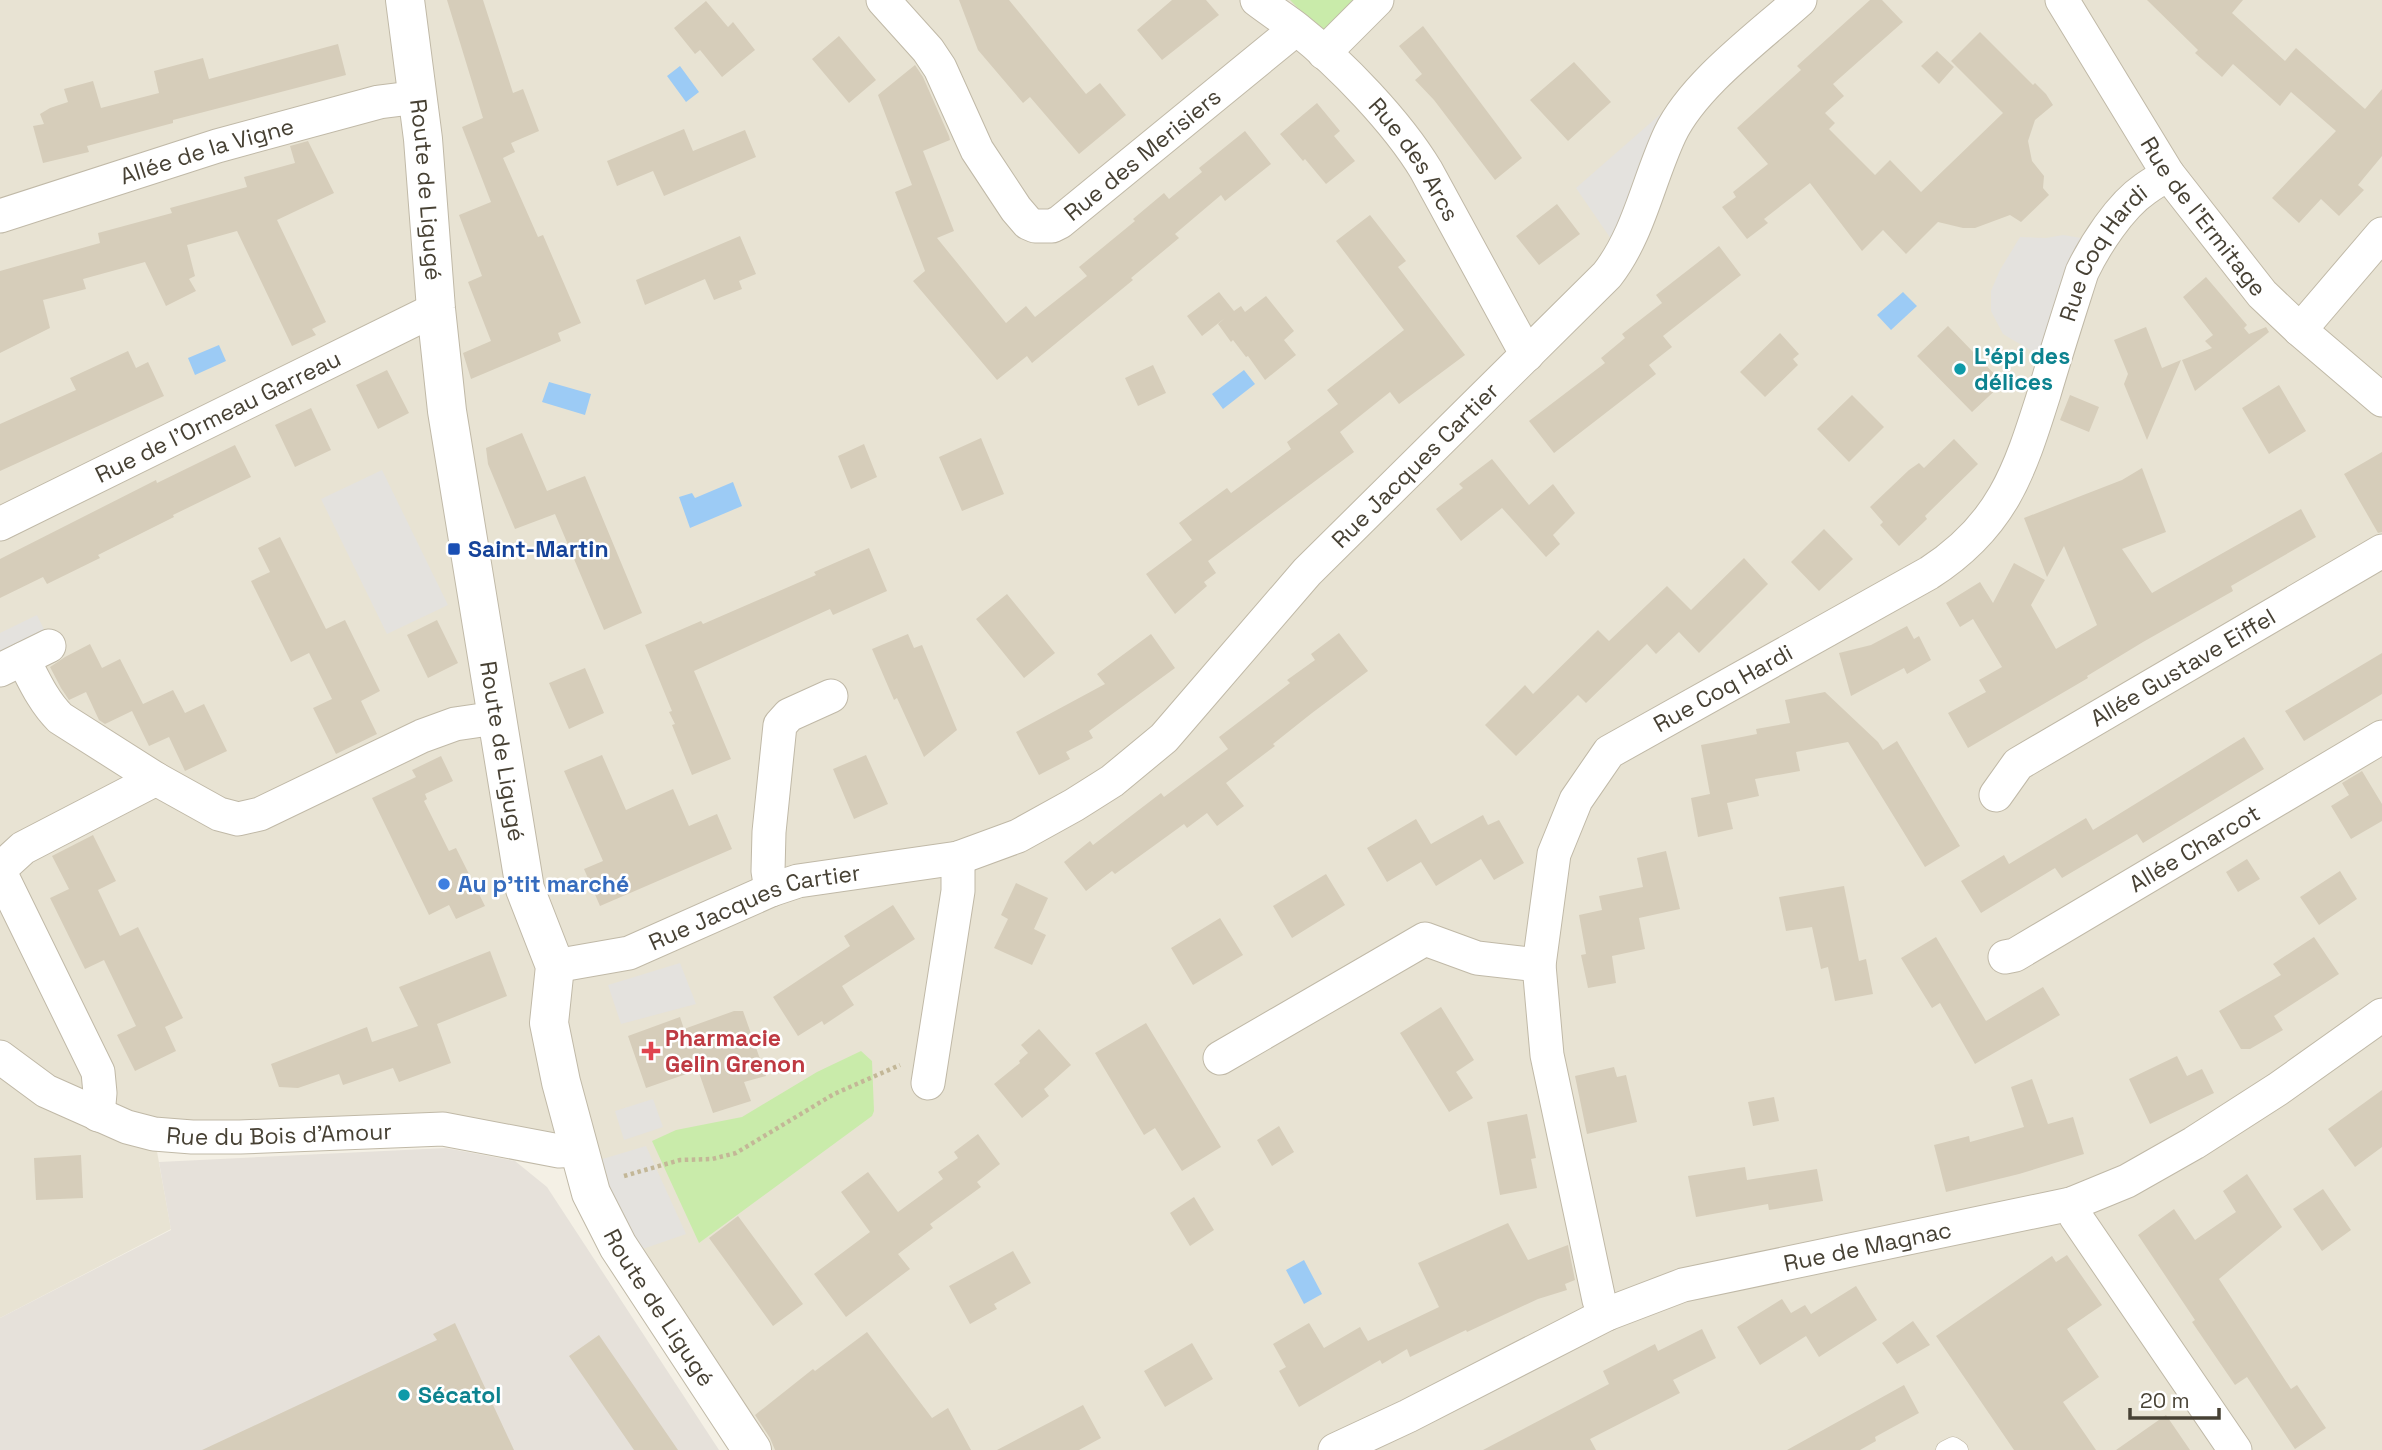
<svg xmlns="http://www.w3.org/2000/svg" width="2382" height="1450" font-family="'Space Grotesk',sans-serif">
<style>
.residential{fill:#e8e3d3}
.industrial{fill:#e6e1da}
.green{fill:#c9ebaa}
.parking{fill:#e4e2de}
.water{fill:#9ccbf5}
.building{fill:#d6cdba}
.lines{fill:none;stroke-linecap:round;stroke-linejoin:round}
.service-casing{stroke:#c0b9a7;stroke-width:19}
.minor-casing{stroke:#c0b9a7;stroke-width:35}
.tertiary-casing{stroke:#c0b9a7;stroke-width:40}
.path{stroke:#c3b797;stroke-width:4.5;stroke-dasharray:3.5 3.5;stroke-linecap:butt}
.service{stroke:#fff;stroke-width:18}
.minor{stroke:#fff;stroke-width:33}
.tertiary{stroke:#fff;stroke-width:38}
.culture-dot{fill:#0f9aa8;stroke:#fff;stroke-width:2.5}
.transit-dot{fill:#1a4fb4;stroke:#fff;stroke-width:2.5}
.shop-dot{fill:#3f7fe0;stroke:#fff;stroke-width:2.5}
.health-dot{fill:#e0444e;stroke:#fff;stroke-width:2.5}
.labels{text-anchor:middle;dominant-baseline:central;stroke-width:5;stroke-linejoin:round;paint-order:stroke}
.street-label{font-size:23px;fill:#474134;stroke:#fff}
.culture-label{font-size:23px;font-weight:bold;fill:#0d838f;stroke:#fff;text-anchor:start}
.transit-label{font-size:23px;font-weight:bold;fill:#164399;stroke:#fff;text-anchor:start}
.shop-label{font-size:23px;font-weight:bold;fill:#366cbe;stroke:#fff;text-anchor:start}
.health-label{font-size:23px;font-weight:bold;fill:#be3a42;stroke:#fff;text-anchor:start}
</style>
<rect width="100%" height="100%" fill="#f4f0e5"/>
<path class="residential" d="M0 0H2382V1450H752L581 1166 443 1129 154 1135 171 1229 0 1318Z"/>
<path class="industrial" d="M446 1148 515 1161 547 1187 719 1450H0V1318L171 1230 159 1162Z"/>
<path class="green" d="M1290 0H1365L1321 32Z
M861 1051 872 1061 874 1111 872 1116 699 1243 652 1141 676 1130 742 1117 817 1072Z"/>
<path class="parking" d="M1680 97 1622 255 1576 188Z
M2063 235 2087 239 2043 358 2003 334 1991 311V291L2000 270 2020 237 2046 238Z
M382 470 448 605 387 634 321 499Z
M37 615 47 636 0 659V633Z
M680 963 696 1004 621 1024 608 985Z
M653 1099 663 1127 624 1140 615 1111Z
M646 1146 686 1234 637 1251 596 1161Z"/>
<path class="water" d="M680 66 699 92 686 102 667 76Z
M1903 292 1917 306 1891 330 1877 315Z
M219 345 226 361 195 375 188 358Z
M1244 370 1255 384 1223 409 1212 394Z
M549 382 591 394 585 415 542 402Z
M733 482 742 506 690 528 679 497 692 493 695 498Z
M1304 1260 1322 1294 1304 1304 1286 1270Z"/>
<path class="building" d="M447 0H483L513 93 523 89 539 131 511 143 515 152 503 158 538 237 543 235 581 323 558 333 561 341 471 379 463 353 491 341 468 282 482 276 459 215 491 202 462 127 483 118Z
M959 0H1009L1086 94 1100 83 1126 115 1079 154 1030 97 1023 103 978 50Z
M1172 0H1206L1219 15 1162 60 1137 30Z
M1870 0H1882L1903 22 1833 84 1844 96 1825 113 1835 123 1829 129 1875 175 1890 160 1921 192 2003 113 1951 61 1980 32 2033 85 2035 83 2046 94 2053 105 2035 120 2028 141 2032 161 2044 176 2043 188 2049 195 2021 222 2010 215 1975 228H1963L1938 222 1906 254 1883 230 1862 251 1810 183 1764 219 1768 223 1747 239 1722 207 1736 197 1733 192 1768 164 1737 128 1801 70 1797 66Z
M2147 0H2243L2232 13 2285 61 2296 48 2365 109 2382 89V156L2358 185 2364 190 2339 216 2321 199 2299 223 2272 198 2336 131 2291 92 2280 106 2233 64 2222 77 2195 53 2198 50Z
M706 1 728 27 733 22 755 50 722 77 700 50 695 54 674 28Z
M1423 26 1522 158 1495 180 1434 100 1415 80 1422 74 1399 46Z
M839 36 876 80 849 103 812 59Z
M338 44 346 75 173 120V123L87 146 89 152 43 163 33 126 44 124 40 114 50 108 68 102 64 89 93 81 101 108 159 93 154 71 203 58 209 79Z
M1937 51 1954 67 1939 84 1921 66Z
M1574 62 1611 102 1568 141 1530 100Z
M915 65 923 77 949 136 950 140 923 151 954 231 937 238 1006 323 1026 306 1035 317 1087 276 1079 267 1135 221 1133 219 1164 193 1169 199 1202 172 1199 168 1245 131 1271 164 1225 201 1221 195 1175 234 1179 238 1131 278 1133 280 1032 363 1027 356 997 380 913 281 925 271 895 192 912 185 878 95Z
M1317 103 1340 131 1334 136 1355 161 1326 184 1305 159 1303 161 1280 134Z
M684 129 693 151 745 130 756 157 664 196 653 171 617 186 607 161Z
M308 141 334 193 277 220 326 322 312 329 316 335 292 346 237 231 187 245 195 276 189 279 196 291 166 306 145 262 83 279 86 289 43 300 50 328 0 353V271L100 243 98 233 172 213 170 208 247 187 244 177 295 163 290 146Z
M1557 204 1580 234 1539 265 1516 236Z
M1370 215 1406 261 1398 267 1465 355 1399 404 1390 392 1340 432 1354 452 1208 561 1216 573 1204 582 1207 586 1175 614 1146 574 1192 540 1179 523 1227 488 1231 493 1291 449 1287 442 1338 404 1327 390 1404 330 1336 241Z
M740 236 756 274 739 281 742 289 714 300 705 279 645 305 636 280Z
M1719 246 1741 275 1663 336 1672 347 1649 365 1656 374 1554 453 1529 421 1605 363 1601 358 1625 338 1622 334 1662 303 1656 295Z
M2206 277 2247 325 2244 328 2249 334 2266 327 2269 332 2195 391 2182 360 2212 348 2205 341 2213 335 2183 297Z
M1219 292 1234 311 1241 306 1245 312 1266 296 1294 331 1284 340 1296 355 1265 380 1248 356 1246 357 1233 340 1231 342 1218 324 1225 318 1202 336 1187 316Z
M1948 326 2003 383 1972 412 1917 356Z
M2146 327 2162 368 2181 360 2147 440 2124 384 2128 374 2114 340Z
M1780 333 1799 354 1793 359 1798 365 1765 397 1740 372Z
M128 351 136 368 148 362 164 396 0 471V424L76 390 70 378Z
M1153 365 1166 393 1138 406 1125 378Z
M387 370 409 413 378 429 356 385Z
M2279 385 2306 431 2269 454 2242 408Z
M1852 395 1884 427 1849 462 1817 429Z
M2070 395 2099 407 2089 432 2060 420Z
M311 408 331 450 295 467 275 425Z
M522 433 547 491 585 476 642 613 604 630 555 514 515 529 488 464 486 448Z
M981 438 1004 494 962 511 939 457Z
M1954 439 1978 464 1925 516 1927 519 1899 546 1880 525 1883 522 1870 507 1909 470 1919 463 1924 468Z
M864 444 877 477 851 489 838 456Z
M235 445 251 477 173 515 174 517 98 555 100 558 47 584 43 577 0 598V559L156 480 157 483Z
M2382 452V532L2378 533 2344 474Z
M1492 459 1529 505 1553 484 1575 513 1553 535 1560 544 1546 557 1502 508 1461 541 1436 509 1463 488 1459 484Z
M2142 468 2166 532 2122 549 2152 593 2301 509 2316 537 2231 586 2233 591 2143 642 2087 676 2088 678 1968 748 1948 713 1986 692 1979 680 2002 667 1973 619 1960 627 1946 603 1980 582 1993 603 2014 563 2045 580 2031 605 2056 649 2097 625 2064 546 2047 577 2024 518 2122 480Z
M1824 529 1853 559 1819 591 1791 562Z
M280 537 326 629 345 620 380 691 361 701 377 734 336 754 313 708 332 699 309 653 291 662 251 581 270 572 258 548Z
M869 548 887 591 833 615 830 609 694 671 731 759 692 775 672 725 675 724 669 712 672 711 645 645 701 621 703 624 816 575 814 572Z
M1744 558 1768 584 1699 653 1679 632 1656 654 1647 644 1586 703 1578 695 1516 756 1485 725 1525 685 1533 694 1598 630 1609 641 1667 586 1691 610Z
M1007 594 1055 653 1024 678 976 619Z
M437 620 458 663 428 678 407 635Z
M1907 626 1914 639 1919 636 1931 660 1907 674 1904 668 1851 696 1839 653 1871 645Z
M1339 633 1368 671 1312 713 1273 744 1275 746 1226 783 1244 806 1217 826 1207 813 1187 828 1184 824 1115 874 1112 871 1086 891 1064 862 1090 841 1093 845 1161 793 1164 797 1228 749 1219 737 1290 683 1287 680 1315 660 1311 654Z
M908 634 914 648 922 645 957 730 924 757 897 698 894 700 872 649Z
M1151 634 1175 668 1089 731 1093 738 1066 752 1070 759 1039 775 1016 732 1105 684 1097 674Z
M90 644 102 668 120 659 143 704 173 690 185 713 204 704 227 751 185 771 169 737 149 746 132 711 105 724 99 720 86 692 69 700 61 688 50 667 65 657Z
M2382 653V694L2304 741 2285 711Z
M585 668 604 713 569 729 549 683Z
M1825 692 1878 742 1883 750 1897 741 1960 846 1925 867 1848 742 1796 752 1800 771 1755 779 1759 796 1727 803 1733 829 1698 837 1691 798 1710 794 1701 745 1757 734 1756 729 1790 723 1785 700Z
M2244 737 2264 769 2143 843 2137 834 2062 878 2055 868 1981 913 1961 881 2004 855 2009 864 2086 818 2093 830Z
M602 755 626 810 673 789 689 826 717 814 732 849 600 906 584 869 603 861 564 771Z
M866 755 888 804 854 819 833 769Z
M441 756 453 781 425 794 427 799 424 801 449 851 456 848 485 906 456 919 449 905 429 915 372 798 416 777 412 770Z
M2362 771 2382 804V821L2351 839 2331 806 2349 795 2342 783Z
M1483 815 1488 825 1499 820 1524 863 1494 880 1481 859 1436 886 1421 862 1387 882 1367 848 1416 819 1431 844Z
M93 835 116 881 98 890 120 936 138 927 183 1018 165 1027 176 1051 135 1071 117 1035 136 1026 104 960 85 969 50 898 69 889 52 856Z
M1666 851 1680 909 1639 918 1645 949 1612 956 1616 983 1588 988 1581 955 1586 954 1579 915 1602 910 1599 896 1643 887 1637 858Z
M2247 859 2260 879 2238 892 2226 872Z
M2340 871 2357 899 2319 925 2300 897Z
M1326 874 1345 905 1292 938 1273 906Z
M1016 883 1048 898 1034 929 1046 935 1032 965 994 948 1008 919 1001 915Z
M1844 886 1859 961 1866 959 1873 994 1835 1001 1828 967 1821 969 1812 927 1786 931 1779 897Z
M893 905 915 939 842 986 854 1005 824 1025 822 1021 798 1036 773 997 850 946 844 936Z
M1220 918 1243 955 1193 985 1171 948Z
M1936 937 1986 1021 2043 987 2060 1015 1975 1064 1940 1003 1932 1008 1901 958Z
M2314 937 2339 974 2274 1016 2283 1030 2250 1049H2241L2219 1011 2281 975 2273 964Z
M490 951 507 996 437 1024 451 1063 399 1082 393 1068 343 1085 339 1074 298 1088 279 1087 271 1064 367 1027 372 1042 418 1026 399 987Z
M1441 1007 1474 1060 1456 1072 1473 1098 1449 1112 1400 1033Z
M734 1011H743L766 1076 744 1082 751 1101 713 1113 698 1070 646 1088 628 1036 680 1017 684 1029Z
M1146 1023 1221 1147 1182 1171 1155 1128 1144 1135 1095 1053Z
M1039 1029 1071 1065 1044 1089 1049 1096 1022 1118 994 1084 1020 1063 1019 1061 1028 1053 1021 1045Z
M2177 1056 2187 1076 2202 1069 2214 1093 2150 1124 2129 1079Z
M1614 1067 1617 1077 1626 1075 1637 1122 1587 1134 1575 1076Z
M2032 1079 2048 1124 2073 1117 2084 1154 2019 1174 1946 1192 1934 1145 1969 1136 1970 1142 2024 1127 2011 1087Z
M2382 1090V1147L2355 1167 2328 1129Z
M1774 1097 1779 1121 1753 1126 1748 1102Z
M1527 1114 1536 1158 1531 1159 1537 1188 1500 1195 1487 1122Z
M1279 1126 1294 1152 1272 1166 1257 1140Z
M978 1134 1000 1164 977 1182 981 1187 930 1224 933 1228 898 1254 910 1269 846 1317 814 1274 870 1232 841 1192 868 1172 898 1212 943 1179 938 1172 958 1158 954 1152Z
M81 1155 83 1198 36 1200 34 1158Z
M1745 1167 1747 1180 1817 1169 1823 1201 1769 1210 1768 1204 1696 1217 1688 1176Z
M2247 1174 2282 1227 2219 1279 2291 1389 2297 1385 2326 1428 2295 1449 2247 1377 2235 1385 2192 1322 2195 1320 2138 1235 2174 1209 2195 1240 2236 1212 2223 1191Z
M2323 1189 2351 1230 2322 1251 2293 1209Z
M1194 1197 1214 1230 1190 1246 1170 1213Z
M738 1216 803 1304 773 1326 709 1238Z
M1508 1223 1528 1260 1568 1245 1575 1280 1565 1284 1567 1290 1538 1299 1467 1332 1466 1330 1410 1357 1407 1349 1382 1364 1380 1360 1299 1407 1279 1371 1286 1367 1273 1344 1309 1323 1324 1348 1360 1327 1368 1341 1439 1307 1418 1263Z
M1013 1251 1031 1283 994 1304 997 1309 970 1324 949 1286Z
M2067 1255 2102 1305 2067 1329 2099 1377 2063 1402 2096 1450H2014L1936 1336 2052 1256 2056 1262Z
M1856 1286 1877 1320 1819 1357 1806 1336 1760 1365 1737 1327 1782 1299 1791 1313 1805 1305 1811 1314Z
M1913 1321 1930 1345 1897 1364 1882 1343Z
M455 1323 514 1450H202L437 1340 433 1334Z
M1702 1329 1716 1358 1673 1380 1680 1393 1590 1439 1596 1450H1483L1609 1384 1603 1371 1655 1344 1658 1351Z
M867 1332 932 1418 948 1408 971 1450H775L770 1438 755 1415 813 1369 815 1371Z
M599 1335 678 1450H634L569 1356Z
M1192 1343 1213 1379 1165 1407 1144 1371Z
M1904 1385 1919 1413 1875 1437 1876 1441 1860 1450H1787Z
M1083 1405 1101 1438 1079 1450H997Z
M2166 1415 2190 1450H2116Z"/>
<g class="lines">
<g class="service-casing">
<path id="service" d="M1945 1450 1953 1446 1959 1450"/>
</g>
<g class="minor-casing">
<g id="minor">
<path id="s1" d="M883 0 928 50 940 68 977 150 1016 209 1028 223 1035 226H1052L1060 222 1296 29"/>
<path id="s2" d="M1257 0C1270 10 1284 19 1297 29 1341 64 1397 122 1426 170L1527 355"/>
<path id="s3" d="M2062 0 2168 174 2262 294 2300 330 2382 400"/>
<path d="M1324 53 1377 0"/>
<path id="s4" d="M0 216 217 146 379 102 419 97"/>
<path d="M2300 330 2382 234"/>
<path id="s5" d="M0 524 436 309"/>
<path d="M23 659C34 680 43 701 60 718L156 779"/>
<path d="M0 670 49 646"/>
<path id="s6" d="M1996 795 2018 764 2382 551"/>
<path d="M0 869 23 848 156 779 219 814 238 819 260 814 422 736 455 724 496 718"/>
<path d="M0 872 98 1072 100 1093 98 1115"/>
<path d="M771 890 768 871 769 832 780 725 789 715 831 696"/>
<path id="s7" d="M2005 957 2015 955 2382 737"/>
<path id="s8" d="M555 966 629 953 771 890 798 881 958 858 1018 836 1074 805 1112 781 1164 738 1307 572 1607 275C1639 234 1648 181 1670 134 1694 84 1759 37 1800 0"/>
<path id="s9" d="M0 1057 46 1091 127 1127 154 1134 192 1137H240L443 1129 559 1151 578 1150"/>
<path d="M1220 1058 1425 939 1477 958 1539 965"/>
<path d="M928 1083 958 891V858"/>
<path d="M2071 1204 2076 1217 2235 1450"/>
<path id="s10" d="M1607 1314 1599 1300 1547 1055 1539 965 1554 854 1576 800 1609 752 1929 573C2002 526 2019 473 2044 394 2056 353 2069 313 2082 272 2095 245 2120 206 2145 189 2153 183 2161 179 2168 174"/>
<path id="s11" d="M1335 1450 1408 1416 1607 1314 1683 1285 2071 1204 2127 1181 2194 1143 2278 1089 2382 1015"/>
</g>
</g>
<g class="tertiary-casing">
<g id="tertiary">
<path id="s12" d="M405 0 423 139 436 309 447 411 525 889 555 966 549 1023 561 1082 591 1193 618 1246 752 1450"/>
</g>
</g>
<path class="path" d="M624 1176 680 1160 712 1159 736 1153 834 1094 900 1065"/>
<use href="#service" class="service"/>
<use href="#minor" class="minor"/>
<use href="#tertiary" class="tertiary"/>
</g>
<g class="culture-dot">
<circle cx="1960" cy="369" r="7"/>
<circle cx="404" cy="1395" r="7"/>
</g>
<rect class="transit-dot" x="447" y="542" width="14" height="14" rx="3.5"/>
<circle class="shop-dot" cx="444" cy="884" r="7"/>
<path class="health-dot" d="M647.5 1040.5h7v7h7v7h-7v7h-7v-7h-7v-7h7z"/>
<g class="labels">
<g class="street-label">
<text stroke="none"><textPath href="#s4" startOffset="217">Allée de la Vigne</textPath></text>
<text stroke="none"><textPath href="#s1" startOffset="408">Rue des Merisiers</textPath></text>
<text stroke="none"><textPath href="#s2" startOffset="226">Rue des Arcs</textPath></text>
<text stroke="none"><textPath href="#s12" startOffset="191">Route de Ligugé</textPath></text>
<text stroke="none"><textPath href="#s3" startOffset="259">Rue de l'Ermitage</textPath></text>
<text stroke="none"><textPath href="#s10" startOffset="1325">Rue Coq Hardi</textPath></text>
<text stroke="none"><textPath href="#s5" startOffset="243">Rue de l'Ormeau Garreau</textPath></text>
<text stroke="none"><textPath href="#s8" startOffset="1032">Rue Jacques Cartier</textPath></text>
<text stroke="none"><textPath href="#s6" startOffset="229">Allée Gustave Eiffel</textPath></text>
<text stroke="none"><textPath href="#s10" startOffset="716">Rue Coq Hardi</textPath></text>
<text stroke="none"><textPath href="#s12" startOffset="758">Route de Ligugé</textPath></text>
<text stroke="none"><textPath href="#s7" startOffset="219">Allée Charcot</textPath></text>
<text stroke="none"><textPath href="#s8" startOffset="210">Rue Jacques Cartier</textPath></text>
<text stroke="none"><textPath href="#s9" startOffset="299">Rue du Bois d'Amour</textPath></text>
<text stroke="none"><textPath href="#s11" startOffset="574">Rue de Magnac</textPath></text>
<text stroke="none"><textPath href="#s12" startOffset="1346">Route de Ligugé</textPath></text>
</g>
<g class="culture-label">
<text x="1974" y="356">L'épi des<tspan x="1974" dy="26">délices</tspan></text>
<text x="418" y="1395">Sécatol</text>
</g>
<g class="transit-label">
<text x="468" y="549">Saint-Martin</text>
</g>
<g class="shop-label">
<text x="458" y="884">Au p'tit marché</text>
</g>
<g class="health-label">
<text x="665" y="1038">Pharmacie<tspan x="665" dy="26">Gelin Grenon</tspan></text>
</g>
</g>
<path d="M2130 1408v10h89v-10" fill="none" stroke="#474134" stroke-width="3.5"/>
<text x="2140" y="1408" font-size="21" fill="#474134" stroke="#ffffff" stroke-width="5" paint-order="stroke">20 m</text>
</svg>
